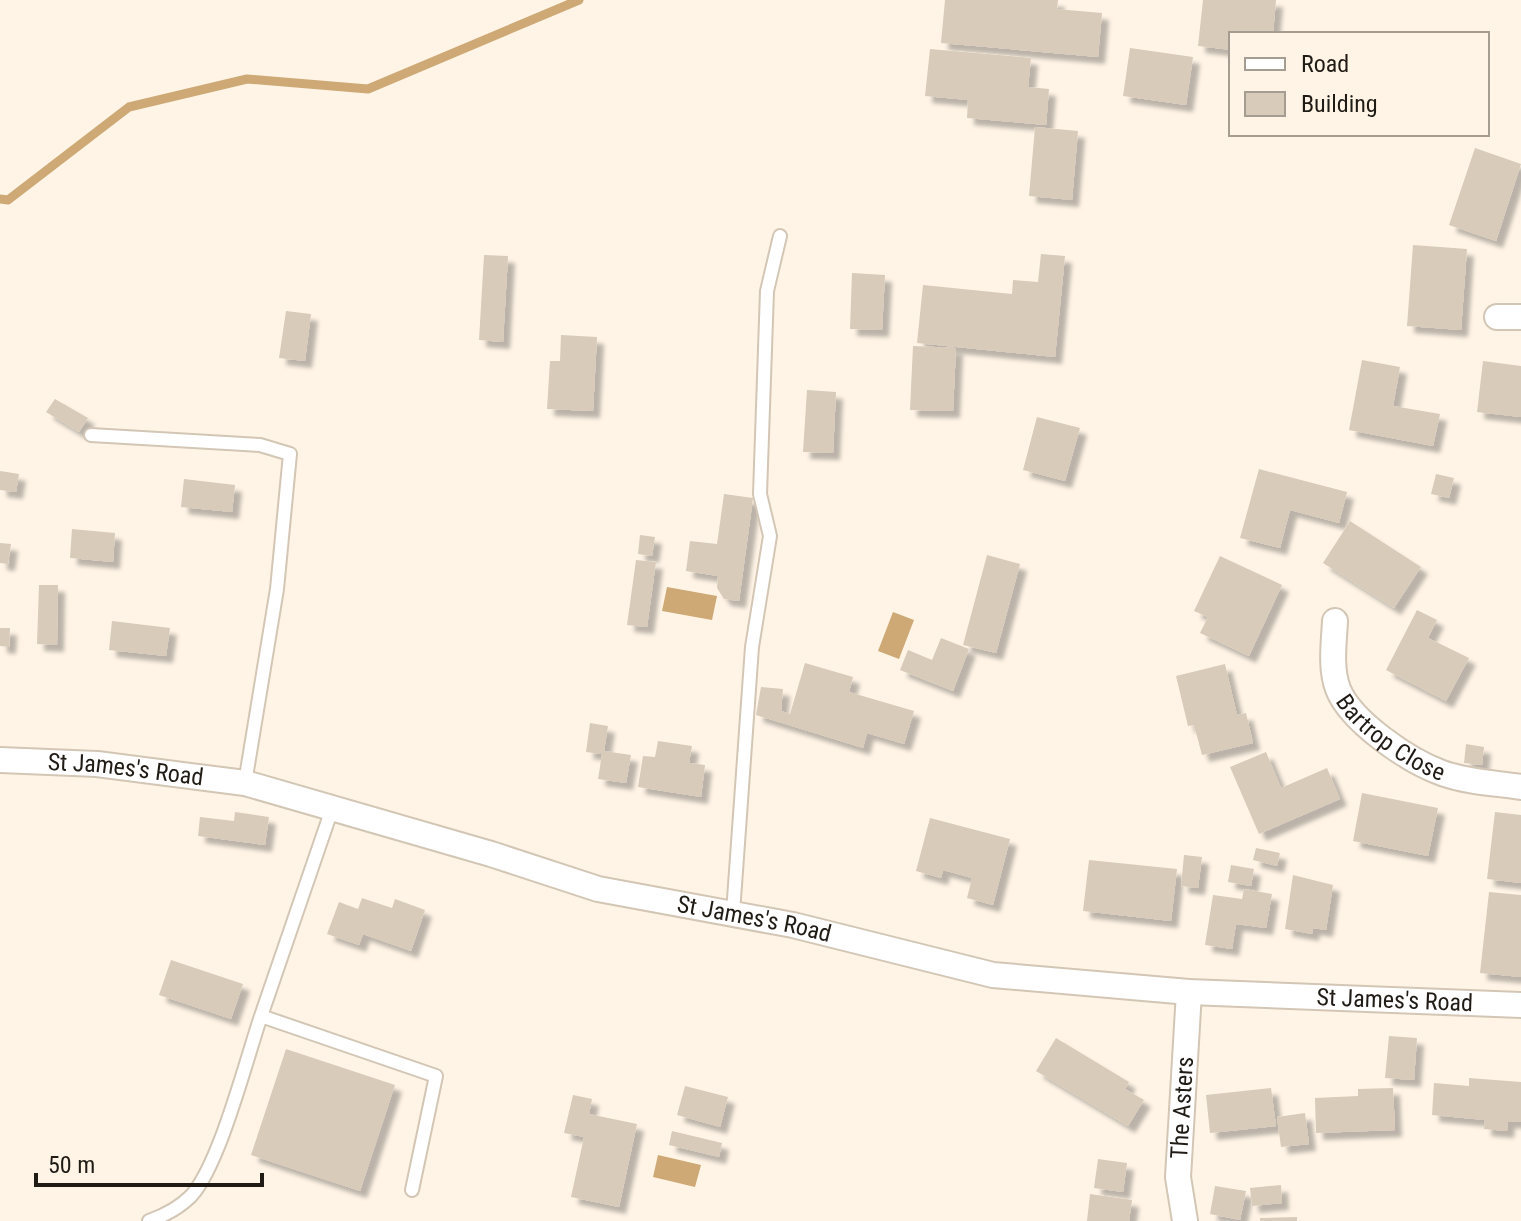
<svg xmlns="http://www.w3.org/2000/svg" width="1521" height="1221" font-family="'Roboto Condensed',sans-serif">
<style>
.water{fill:#cea976}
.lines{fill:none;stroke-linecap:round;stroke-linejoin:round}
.stream{stroke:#cea976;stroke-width:9}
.building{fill:#d8cbba;filter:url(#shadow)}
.lane-casing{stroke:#d3c6b5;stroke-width:16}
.street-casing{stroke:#d3c6b5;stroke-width:28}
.lane{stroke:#fff;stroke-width:12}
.street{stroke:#fff;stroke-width:24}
.labels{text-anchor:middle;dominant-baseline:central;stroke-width:8;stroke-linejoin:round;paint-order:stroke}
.street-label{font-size:24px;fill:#201b15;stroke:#fff4e6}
</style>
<defs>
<filter id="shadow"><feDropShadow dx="7" dy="7" stdDeviation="2" flood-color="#0004"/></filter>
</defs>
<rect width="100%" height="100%" fill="#fff4e6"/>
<path class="water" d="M667 587 717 596 712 620 662 611Z
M893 612 914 620 899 659 878 651Z
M658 1155 701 1165 695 1187 653 1177Z"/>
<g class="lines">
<path class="stream" d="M0 199 8 200 129 107 247 79 368 89 579 0"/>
</g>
<path class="building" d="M945 0H1058L1057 9 1102 13 1098 57 941 43Z
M1203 0H1276L1273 34H1231V50L1198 46Z
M1130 48 1193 57 1186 105 1123 96Z
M930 49 1031 58 1028 87 1049 89 1046 125 967 118 968 100 925 96Z
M1035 127 1078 131 1072 200 1029 196Z
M1475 148 1521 164 1496 241 1449 225Z
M1413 245 1467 249 1461 330 1407 326Z
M1041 254 1065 256 1055 357 917 343 923 285 1012 294 1013 280 1038 282Z
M484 255 508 256 503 342 479 340Z
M852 273 885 275 882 330 850 329Z
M286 311 311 314 305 361 279 358Z
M561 335 597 337 593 411 547 409 550 361H560Z
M913 346 956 348 953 411 910 410Z
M1362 360 1400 367 1393 406 1440 414 1433 446 1349 430Z
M1483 361 1521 366V417L1477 412Z
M807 390 836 392 833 453 803 452Z
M55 399 88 418 79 432 46 412Z
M1037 417 1080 428 1065 481 1023 470Z
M1259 469 1347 492 1339 523 1290 510 1280 548 1240 538Z
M0 471 19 474 16 492 0 490Z
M1436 474 1454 478 1449 498 1431 494Z
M184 479 235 485 232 512 181 507Z
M724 494 753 498 739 601 724 599 717 588 718 576 686 571 690 541 717 544Z
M1350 521 1421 567 1394 608 1323 563Z
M72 529 115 533 113 562 70 558Z
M640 535 655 537 652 556 638 554Z
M0 543 11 544 8 564 0 563Z
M987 555 1020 564 996 653 963 645Z
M1220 556 1282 585 1249 656 1200 633 1208 617 1194 611Z
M636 560 656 562 647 627 627 625Z
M39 585H58L57 645 37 644Z
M1417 610 1437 620 1428 638 1469 658 1446 701 1386 670Z
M112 621 170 628 166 656 109 650Z
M0 628H10L9 647 0 646Z
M941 638 969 649 953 691 900 670 908 650 932 660Z
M805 663 853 677 849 692 914 711 904 744 867 733 863 748 756 715 761 687 783 689 781 711 790 714Z
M1225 664 1237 715 1246 713 1253 743 1202 755 1194 725 1188 726 1176 676Z
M590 723 608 726 604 751 631 755 626 783 598 779 602 754 586 752Z
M658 741 692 746 689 763 705 765 701 797 638 787 643 756 655 757Z
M1466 744 1484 747 1482 765 1464 763Z
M1266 752 1281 788 1327 768 1340 799 1259 834 1230 767Z
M1362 793 1438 808 1428 856 1353 841Z
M235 812 269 817 265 845 198 836 200 817 234 821Z
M1495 812 1521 815V883L1487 879Z
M930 818 1010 839 993 905 967 898 972 878 943 870 941 878 916 871Z
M1256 848 1280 853 1277 866 1253 860Z
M1184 855 1202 857 1198 888 1181 886Z
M1089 860 1177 869 1171 921 1083 911Z
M1231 865 1254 869 1251 886 1228 882Z
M1293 875 1333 885 1326 930 1313 928 1312 934 1285 929Z
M1244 889 1272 894 1266 928 1236 924 1232 949 1205 945 1213 895 1242 899Z
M1489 892 1521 895V977L1480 973Z
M362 898 392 908 395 899 425 910 411 951 363 934 359 945 327 934 339 902 358 909Z
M171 960 243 984 231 1019 159 995Z
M1389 1036 1417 1038 1414 1080 1385 1078Z
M1056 1038 1129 1082 1125 1089 1144 1100 1128 1126 1036 1071Z
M286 1049 395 1085 360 1191 251 1155Z
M1469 1078 1521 1082V1122L1508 1121 1507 1131 1484 1129 1485 1120 1432 1115 1434 1083 1469 1086Z
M685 1086 728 1097 720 1127 677 1115Z
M1271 1088 1276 1126 1210 1133 1206 1095Z
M1393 1088 1395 1130 1316 1133 1315 1098 1358 1096V1089Z
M573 1095 592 1099 589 1114 637 1124 619 1207 571 1197 584 1137 564 1133Z
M1305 1113 1309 1144 1281 1147 1277 1117Z
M672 1131 722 1143 719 1157 669 1145Z
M1098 1159 1127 1163 1123 1192 1094 1188Z
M1281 1185 1282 1203 1252 1206 1250 1188Z
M1215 1186 1246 1191 1240 1220 1210 1214Z
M1090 1194 1132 1200 1129 1221H1087Z
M1297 1217V1221H1260V1218Z"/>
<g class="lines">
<g class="lane-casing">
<path id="lane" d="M91 435 260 445 290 454 277 589 245 783
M332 809 261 1016 436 1076 412 1190
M733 913 752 647 770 536 760 494 767 291 780 236
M149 1221C163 1216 180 1207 191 1196 220 1164 246 1060 261 1016"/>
</g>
<g class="street-casing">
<g id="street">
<path d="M1497 317H1521"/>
<path id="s1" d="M1335 621C1334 642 1330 668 1338 689 1351 722 1409 761 1442 773 1467 782 1495 783 1521 787"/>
<path id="s2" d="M0 760 97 764 245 783 491 854 598 889 793 925 993 975 1189 992 1521 1005"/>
<path id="s3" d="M1185 1221 1178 1177 1189 992"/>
</g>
</g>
<use href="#lane" class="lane"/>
<use href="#street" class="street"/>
</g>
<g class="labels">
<g class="street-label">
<text stroke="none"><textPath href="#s1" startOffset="142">Bartrop Close</textPath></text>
<text stroke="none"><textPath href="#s2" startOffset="126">St James's Road</textPath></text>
<text stroke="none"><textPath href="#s2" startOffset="774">St James's Road</textPath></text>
<text stroke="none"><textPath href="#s2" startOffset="1422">St James's Road</textPath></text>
<text stroke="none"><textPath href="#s3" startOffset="114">The Asters</textPath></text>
</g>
</g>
<rect x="1229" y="32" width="260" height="104" fill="#fff4e6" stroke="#a69d92" stroke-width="2"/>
<rect x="1245" y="58" width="40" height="12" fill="#ffffff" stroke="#a69d92" stroke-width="2"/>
<text x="1301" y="72" font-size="24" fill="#201b15">Road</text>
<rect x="1245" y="92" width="40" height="24" fill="#d8cbba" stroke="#a69d92" stroke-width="2"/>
<text x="1301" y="112" font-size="24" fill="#201b15">Building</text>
<path d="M36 1173v12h226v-12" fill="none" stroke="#201b15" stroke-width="4"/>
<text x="48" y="1173" font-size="24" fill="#201b15" stroke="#fff4e6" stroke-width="6" paint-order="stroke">50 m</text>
</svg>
